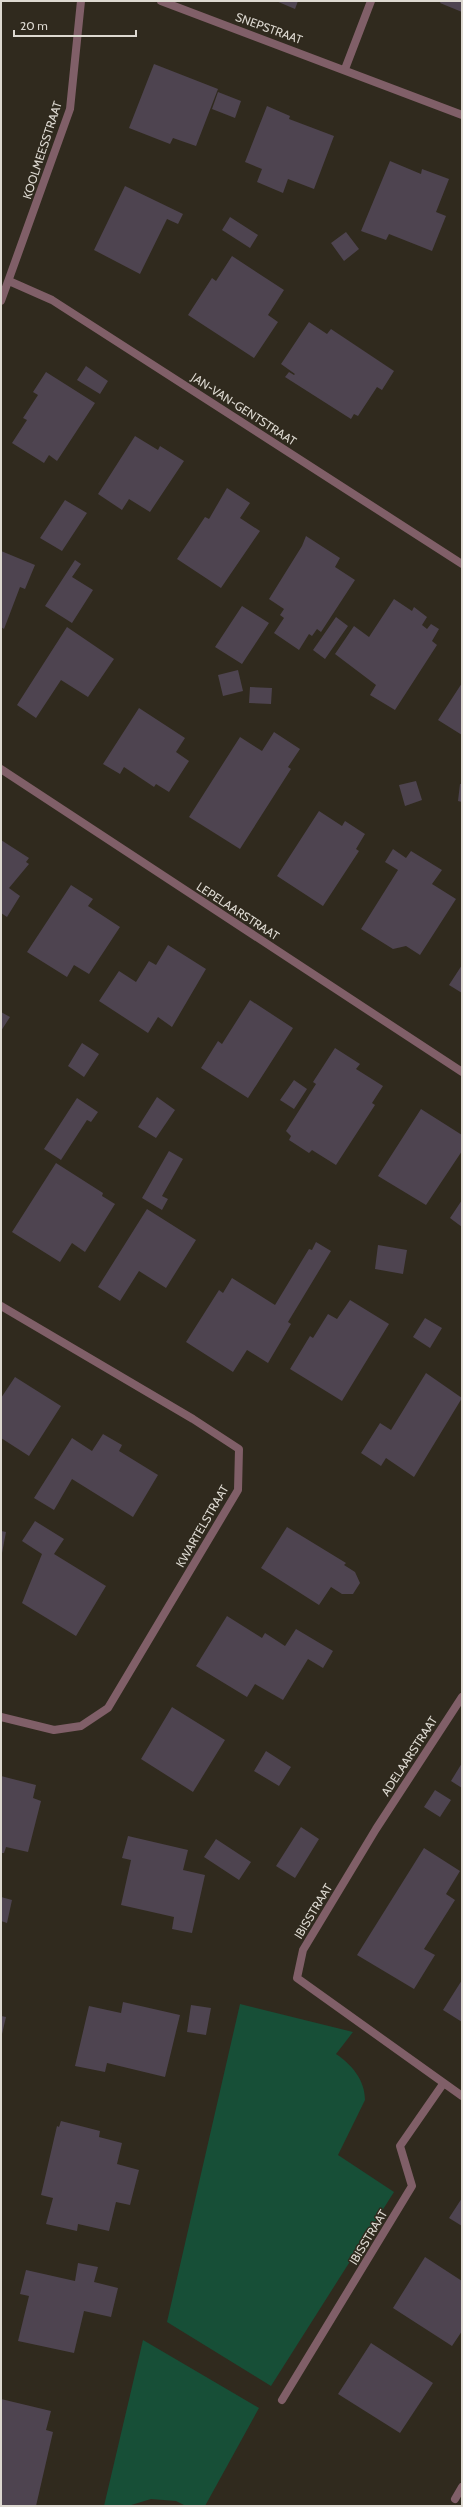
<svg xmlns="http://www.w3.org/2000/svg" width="463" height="2507" font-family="Cabin,sans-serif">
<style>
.green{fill:#174f37}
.building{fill:#4e4450}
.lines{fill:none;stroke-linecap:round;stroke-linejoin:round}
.minor{stroke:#805f68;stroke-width:8}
.labels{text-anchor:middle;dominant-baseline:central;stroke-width:3;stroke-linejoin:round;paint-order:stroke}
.street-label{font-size:12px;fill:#ddd9d1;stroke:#302a1e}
</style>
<rect width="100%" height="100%" fill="#302a1e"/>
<path class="green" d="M240 2004 353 2032 336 2054C352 2065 365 2080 365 2100L338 2155 394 2192 271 2386 167 2322Z
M143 2340 259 2408 205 2506H186L176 2501 151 2499 128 2506H104Z"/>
<path class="building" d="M276 1H298L295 9Z
M441 1H462V12L440 3Z
M154 64 218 89 196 146 173 138 170 144 129 128Z
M218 92 241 101 235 118 212 109Z
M267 106 290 116 289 119 334 136 314 189 288 179 283 193 257 182 262 169 245 162Z
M390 161 421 174 422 169 449 179 436 212 446 216 432 251 389 234 386 240 361 231Z
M125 186 183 214 178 224 167 219 140 274 94 250Z
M230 217 258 235 250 248 222 230Z
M346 232 359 249 344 261 331 243Z
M232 256 284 290 268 315 278 322 254 358 188 315 212 278 216 281Z
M309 322 327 334 331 329 394 371 382 390 377 387 358 416 354 414 351 419 285 377 289 372 294 375 295 374 281 364Z
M86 366 108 381 100 394 77 380Z
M46 372 95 403 57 461 49 455 44 463 12 443 27 420 23 418 38 395 33 392Z
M135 436 158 450 160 446 184 461 150 512 129 499 122 510 98 494Z
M227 488 250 503 240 518 260 531 221 588 177 559 205 517 209 519Z
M65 500 87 513 62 551 40 538Z
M306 536 340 558 335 567 355 580 321 632 317 629 312 636 309 634 299 650 274 633 284 618 280 615 284 609 269 599 302 546Z
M1 551 35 565 25 589 20 587 4 629 1 627Z
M75 560 81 564 72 577 93 590 72 623 45 606Z
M394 599 412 611 414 607 427 617 422 625 427 629 431 624 439 629 432 641 437 645 395 710 370 695 376 685 335 654 354 626 369 637Z
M242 606 269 623 242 664 215 647Z
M336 617 348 626 325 659 313 650Z
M67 627 114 659 88 697 61 680 36 718 17 705Z
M238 670 243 691 223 696 218 675Z
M462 683V735L438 720Z
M250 687 272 688 271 704 249 703Z
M139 708 185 738 176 752 189 761 169 792 156 784 154 787 124 767 120 774 103 764Z
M274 732 300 749 288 767 291 769 240 849 189 817 240 737 262 751Z
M416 781 422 800 405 806 399 785Z
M460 784H462V802L458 801Z
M319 811 342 826 345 821 365 834 356 849 359 851 323 906 277 876Z
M1 840 29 858 26 862 29 864 9 888 20 896 7 917 1 913Z
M393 849 406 858 411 851 442 870 432 884 456 899 420 955 406 946 393 949 361 929 398 870 385 862Z
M71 885 93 899 88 906 120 927 89 974 74 965 67 977 27 952Z
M168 945 206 969 172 1027 158 1017 148 1033 99 1001 119 971 136 982 149 961 156 965Z
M462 965V993L449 985Z
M250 1000 293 1028 248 1098 201 1068 218 1041 222 1044Z
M1 1012 10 1017 1 1031Z
M82 1043 99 1054 84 1077 68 1066Z
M335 1048 360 1064 356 1069 383 1086 372 1103 375 1105 336 1165 312 1150 309 1153 289 1140 291 1136 286 1131 316 1084 313 1082Z
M294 1080 307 1089 294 1109 280 1100Z
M157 1097 175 1110 156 1138 138 1127Z
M77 1098 98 1112 91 1122 87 1120 61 1160 44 1149Z
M421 1109 462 1135V1151L426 1205 378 1176Z
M169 1151 183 1159 162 1196 168 1199 162 1210 142 1198Z
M56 1163 103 1193 102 1196 115 1204 85 1252 72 1243 60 1262 12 1232Z
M462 1200V1227L450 1218Z
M147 1209 196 1240 166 1288 139 1271 120 1301 98 1287Z
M316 1242 331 1251 288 1322 291 1324 268 1363 247 1350 233 1372 186 1342 219 1290 223 1293 232 1278 275 1305 309 1249 312 1250Z
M378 1245 407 1250 403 1274 375 1269Z
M350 1300 389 1324 342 1401 290 1369 310 1336 313 1338 328 1314 337 1319Z
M425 1318 442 1328 430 1348 413 1337Z
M426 1373 462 1398 414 1477 386 1458 381 1466 361 1453 380 1423 391 1430Z
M15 1377 61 1406 29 1456 1 1438V1398Z
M103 1434 122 1445 119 1451 158 1475 133 1517 72 1479 54 1510 34 1498 72 1438 92 1451Z
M35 1521 64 1539 54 1554 106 1586 76 1636 22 1603 42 1554 22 1541Z
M287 1527 346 1563 344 1565 355 1572 360 1583 353 1594H342L331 1587 319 1605 261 1568Z
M1 1531 6 1532 2 1553H1Z
M227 1616 262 1638 265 1633 285 1646 296 1629 333 1651 323 1668 308 1659 283 1700 255 1684 247 1697 196 1666Z
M172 1707 225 1740 193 1792 141 1759Z
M266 1751 291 1767 279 1786 254 1771Z
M462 1763V1788L451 1781Z
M1 1776 36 1785 33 1798 41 1801 28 1852 6 1847 4 1853H1Z
M435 1790 451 1800 440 1817 424 1807Z
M301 1827 319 1839 295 1878 276 1866Z
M128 1836 188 1850 183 1870 205 1875 192 1933 172 1929 174 1917 121 1905 131 1860 122 1858Z
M216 1839 251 1862 239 1880 204 1857Z
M424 1848 460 1871 446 1894 455 1900 424 1949 435 1955 414 1989 357 1955Z
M1 1897 12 1900 7 1923 1 1921Z
M462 1980V2022L443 2010Z
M123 2002 180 2015 165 2077 107 2063 105 2072 75 2066 89 2006 121 2013Z
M191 2005 211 2008 206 2035 187 2032Z
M1 2016 6 2017 2 2034 1 2033Z
M61 2121 100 2131 99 2137 122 2143 117 2164 139 2170 130 2205 116 2202 109 2231 78 2224 77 2231 46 2224 53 2198 41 2195 57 2126 59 2127Z
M462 2198V2226L449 2218Z
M425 2257 462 2281V2331L452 2346 393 2308Z
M78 2263 98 2267 94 2282 118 2288 111 2317 84 2311 74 2353 18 2341 29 2296 20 2294 26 2270 75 2281Z
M371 2343 433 2383 400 2433 338 2394Z
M1 2399 51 2411 46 2430 53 2432 36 2506H1Z"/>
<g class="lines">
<path class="minor" d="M161 1 462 115
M345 69 371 1
M9 281 52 300 462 564
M1 301 70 109 81 1
M1 769 462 1072
M1 1306 193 1419 239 1449 238 1490 108 1708 81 1726 54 1730 1 1717
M462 1697 376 1829 303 1950 297 1978 462 2096
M282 2400 412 2186 400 2146 443 2084
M455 2499 462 2487"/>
</g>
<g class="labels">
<g class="street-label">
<text transform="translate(269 28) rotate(20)">SNEPSTRAAT</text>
<text transform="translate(42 150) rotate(-72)">KOOLMEESSTRAAT</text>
<text transform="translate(244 409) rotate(33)">JAN-VAN-GENTSTRAAT</text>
<text transform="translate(238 911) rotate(33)">LEPELAARSTRAAT</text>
<text transform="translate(202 1526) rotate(-60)">KWARTELSTRAAT</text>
<text transform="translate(409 1756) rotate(-57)">ADELAARSTRAAT</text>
<text transform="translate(313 1911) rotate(-59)">IBISSTRAAT</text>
<text transform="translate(368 2237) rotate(-59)">IBISSTRAAT</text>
</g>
</g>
<rect width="463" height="2507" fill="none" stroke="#ddd9d1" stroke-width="4"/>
<path d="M14 30v6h122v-6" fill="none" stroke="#ddd9d1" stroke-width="2"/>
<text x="20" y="30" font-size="12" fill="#ddd9d1" stroke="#302a1e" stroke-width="3" paint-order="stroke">20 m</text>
</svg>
